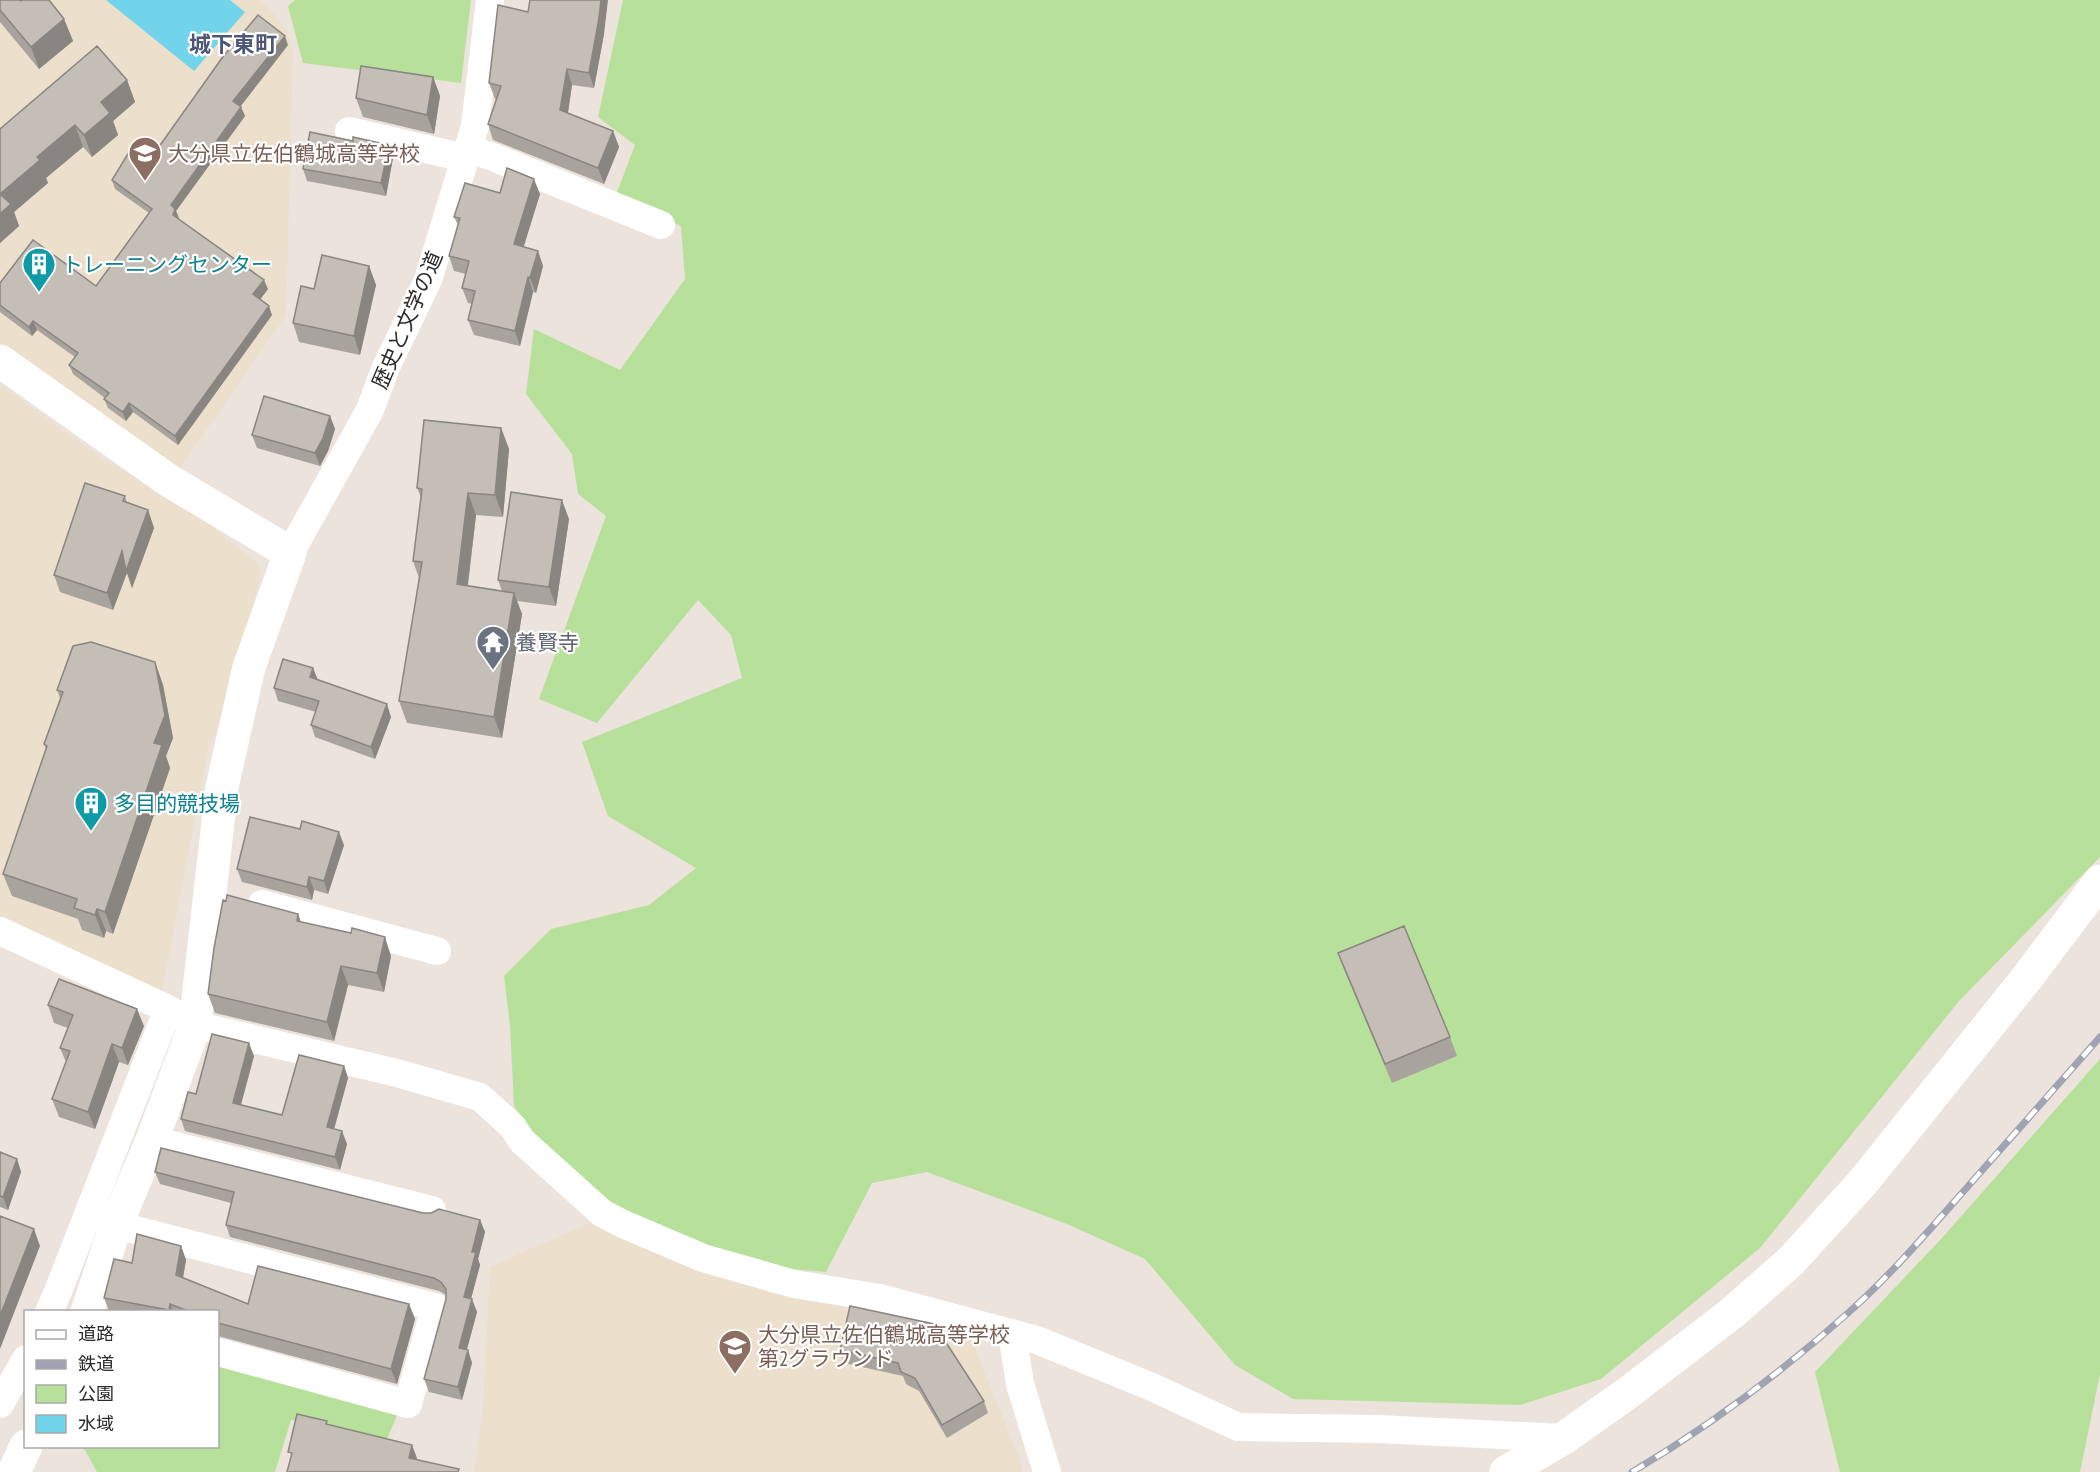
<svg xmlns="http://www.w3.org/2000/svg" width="2100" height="1472" font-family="'PT Sans Narrow','Noto Sans JP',sans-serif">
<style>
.education{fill:#ecdfcc}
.green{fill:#b7e09a}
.water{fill:#72d4ea}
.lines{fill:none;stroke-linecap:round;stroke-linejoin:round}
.minor{stroke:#fff;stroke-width:28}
.tertiary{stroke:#fff;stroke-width:33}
.rail-casing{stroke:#9fa3b3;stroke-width:7}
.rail{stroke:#fff;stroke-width:4.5;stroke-dasharray:14;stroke-linecap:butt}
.wall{fill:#a9a39d}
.shaded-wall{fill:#898580}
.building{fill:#c4beb7;stroke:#898580;stroke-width:1.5}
.labels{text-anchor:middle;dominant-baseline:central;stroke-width:4.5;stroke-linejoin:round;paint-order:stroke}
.education-label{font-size:21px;fill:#785e54;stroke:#fff;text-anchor:start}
.culture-label{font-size:21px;fill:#0d838f;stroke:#fff;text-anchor:start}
.street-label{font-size:21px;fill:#292929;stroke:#fff}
.worship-label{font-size:21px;fill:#5b616d;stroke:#fff;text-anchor:start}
.neighbourhood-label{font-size:22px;font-weight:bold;fill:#4c5778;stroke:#fff}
</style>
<rect width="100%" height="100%" fill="#ebe3dc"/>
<path class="education" d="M0 0H260L269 8 287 32 293 50 286 315 180 468 0 347Z
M0 385 98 455 208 524 257 563 260 570 261 575 218 730 209 746 161 995 0 919Z
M592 1222 785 1292 971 1339 1019 1457 1023 1472H474L483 1411 490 1267Z"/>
<path class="green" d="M295 0H471L461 83 303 63 288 6Z
M623 0H2100V857L1959 1001 1760 1248 1601 1379 1520 1405 1293 1399 1235 1365 1145 1259 1067 1224 927 1172 872 1183 826 1272 759 1266 620 1212 546 1151 514 1106 510 1025 504 976 551 929 649 905 696 868 608 816 582 742 742 678 731 635 698 600 597 723 539 699 606 516 578 494 572 454 526 394 534 329 620 370 685 279 681 226 616 195 635 145 598 117Z
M2100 1059V1374L2080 1472H1840L1815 1372 1942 1238Z
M218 1364 398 1413 387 1439 291 1420 275 1472H97L85 1450 79 1447 218 1446Z"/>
<path class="water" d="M106 0H230L245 12 194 71Z"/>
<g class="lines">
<path class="minor" d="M349 131 465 158
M468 149 493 157 661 225
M290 553 370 410 386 367 428 280 475 126 490 0
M262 904 437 951
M0 931 168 1009 195 1025 397 1073 480 1097 513 1127 522 1141 602 1213 623 1224 703 1258 794 1284 880 1298 1037 1340 1152 1387 1238 1427 1379 1429 1564 1438
M152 1140 432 1210
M116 1225 435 1307 408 1404 218 1352
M49 1312 59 1289 168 1009
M1012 1333 1020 1384 1047 1472
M0 1404 26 1359"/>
<path class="tertiary" d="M0 361 168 480 290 553 249 667 222 787 195 1025 152 1140 116 1225 87 1312
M14 1472 26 1446
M1506 1472 1564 1438 1625 1395 1732 1313 1791 1261 1863 1182 2026 979 2100 881"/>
<g class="rail-casing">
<path id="rail" d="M1632 1472C1708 1427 1782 1372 1848 1313 1892 1274 1931 1228 1970 1184 2013 1135 2057 1086 2100 1037"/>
</g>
<use href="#rail" class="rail"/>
</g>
<path class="wall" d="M0 0 21 1 64 19 73 41 39 69 0 22Z
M528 12 604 34 594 88 572 85 568 113 613 131 619 147 604 184 493 140 488 124 496 99H495L489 83Z
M288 45 240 106 245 116 176 211 179 219 268 289 260 299 272 315 178 445 133 412 126 421 108 408 104 399 105 398 73 374 69 365 75 357 37 330 32 336 0 312V283L96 286 149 213 115 189 112 180 146 165Z
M433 77 440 96 434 134 363 117 356 98Z
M127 80 135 102 113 121 118 135 92 157 83 147 46 178 48 183 14 212 19 226 0 243V129Z
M389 145 393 158 386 196 307 181 303 169Z
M500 193 540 194 523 247 538 251 543 266 536 293 533 292 520 346 474 335 468 320 472 304 468 303 462 288 466 274 454 271 449 256 458 225 454 217Z
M369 266 376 285 360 355 299 342 293 323 314 289Z
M330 416 335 429 328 451 320 466 257 448 252 435Z
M501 428 509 449 503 517 476 515 468 586 502 591 498 580 569 519 556 606 517 601 522 614 502 738 407 723 399 701 419 578 413 561 421 497 417 488Z
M125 496 127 503 148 510 154 528 132 588 127 572 113 610 60 592 54 575Z
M155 662 163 685 173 738 166 756 170 768 113 934 106 931 104 938 82 930 78 919 12 896 3 874 46 749 44 744 60 698 57 690Z
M313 668 317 680 391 717 375 759 315 737 311 725 316 712 278 701 274 688Z
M344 845 328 894 314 890 312 900 242 882 237 869Z
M301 922 391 956 384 992 348 985 334 1041 215 1013 208 994Z
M1338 953 1450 1037 1457 1056 1392 1083 1345 972Z
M48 1005 144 1026 128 1065 119 1062 95 1129 59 1117 52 1099 66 1062 60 1048 68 1028 54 1023Z
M254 1056 241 1105 282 1115 344 1066 348 1078 334 1129 347 1144 340 1170 185 1131 181 1119 196 1094Z
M0 1152 17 1159 21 1172 8 1210 0 1207Z
M155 1172 423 1213 480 1220 485 1232 478 1259 480 1265 471 1299 477 1312 467 1349 472 1363 462 1400 429 1392 424 1379 446 1299V1295L439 1291 230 1237 226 1225 231 1203 160 1184Z
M181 1246 186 1260 183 1278 248 1304H409L415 1319 397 1384 218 1336V1311H109L104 1298 132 1263Z
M850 1306 984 1401 988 1413 947 1438 919 1391 906 1384 903 1376 844 1363 840 1350Z"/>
<path class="shaded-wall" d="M601 0H608L604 34 594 88 589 73Z
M64 19 73 41 39 69 31 47Z
M285 36 288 45 237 111 233 101Z
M567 69 572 85 566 125 560 110Z
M433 77 440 96 434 134 427 115Z
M127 80 135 102 113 121 118 135 92 157 84 135 101 102Z
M241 107 245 116 176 211 179 218 173 215 171 205Z
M75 125 83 147 46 178 48 183 14 212 19 226 0 243V194L37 157Z
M613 131 619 147 604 184 598 168Z
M389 145 393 158 386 196 381 183Z
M534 179 540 194 520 259 514 244Z
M538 251 543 266 536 293 530 278Z
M369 266 376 285 360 355 354 336Z
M528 277 533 292 520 346 515 331Z
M264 280 268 289 257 304 253 294Z
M269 306 272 315 178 445 175 436Z
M33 321 37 330 32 336 29 327Z
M129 403 133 412 126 421 123 412Z
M330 416 335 429 328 451 320 466 315 453Z
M501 428 509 449 503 517 495 495Z
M468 493 476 515 465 606 457 584Z
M562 500 569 519 556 606 549 587Z
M148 510 154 528 132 588 127 573 113 610 107 593 122 551Z
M514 593 522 614 502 738 494 717Z
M155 662 163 685 173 738 166 756 170 768 113 934 105 912 154 743Z
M313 668 318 680 310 677Z
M387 704 391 717 375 759 371 747Z
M339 832 344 845 328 894 324 881Z
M309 877 314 890 312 900 307 887Z
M97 909 106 931 104 938 95 915Z
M298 914 305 933 297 921Z
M385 937 391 956 384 992 377 973Z
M341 966 348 985 334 1041 327 1022Z
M137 1009 144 1026 128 1065 122 1048Z
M249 1043 254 1056 238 1115 233 1103Z
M112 1044 119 1062 95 1129 88 1112Z
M344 1066 348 1078 331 1140 327 1127Z
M342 1131 347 1144 340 1170 335 1157Z
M17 1159 21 1172 8 1210 3 1197Z
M480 1220 485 1232 478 1259 480 1265 468 1310 464 1297 472 1252Z
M34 1229 40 1246 0 1349V1316Z
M181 1246 186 1260 181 1289 176 1275Z
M472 1299 477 1312 464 1360 459 1348Z
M170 1304 173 1311H169V1310Z
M409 1304 415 1319 397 1384 391 1369Z
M468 1350 472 1363 462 1400 458 1387Z
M412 1445 417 1458 413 1470 409 1458Z"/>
<path class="building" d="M0 0H20L21 1 22 0H49L64 19 31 47 0 10Z
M530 0H601L599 18 589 73 567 69 560 110 613 131 598 168 488 124 501 86 489 83 498 5 528 12Z
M258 15 285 36 233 101 241 107 171 205 175 209 173 215 264 280 253 294 269 306 175 436 129 403 123 412 104 399 109 393 69 365 78 353 33 321 29 327 0 305V283L33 240 96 286 152 209 112 180 132 147 146 165 222 58Z
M97 46 127 80 101 102 110 113 84 135 75 125 37 157 40 160 0 194V129Z
M361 66 433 77 427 115 356 98Z
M310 132 353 141V137L389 145 381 183 303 169Z
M507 168 534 179 514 244 538 251 530 278 528 277 515 331 468 320 475 291 462 288 469 261 449 256 460 218 454 217 465 183 500 193Z
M0 194 11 204 0 214Z
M322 255 369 266 354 336 293 323 301 286 314 289Z
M264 396 330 416 323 438 315 453 252 435Z
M424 420 501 428 495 495 468 493 457 584 514 593 494 717 399 701 422 562 413 561 422 489 417 488Z
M85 483 125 496 123 501 148 510 126 571 122 551 107 593 54 575Z
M511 492 562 500 549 587 498 580Z
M91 642 155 662 165 715 154 743 162 745 105 912 97 909 95 915 74 908 77 899 3 874 47 746 44 744 63 692 57 690 73 646Z
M283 659 313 668 310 677 387 704 371 747 311 725 319 701 274 688Z
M250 817 300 829 302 821 339 832 324 881 309 877 307 887 237 869Z
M227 895 298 914 297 921 351 933 352 928 385 937 377 973 341 966 327 1022 208 994 214 948 223 900 226 901Z
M1404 926 1450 1037 1385 1064 1338 953Z
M59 979 137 1009 122 1048 112 1044 88 1112 52 1099 70 1051 60 1048 73 1015 48 1005Z
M212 1034 249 1043 233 1103 282 1115 299 1055 344 1066 327 1127 342 1131 335 1157 181 1119 188 1092 196 1094Z
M161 1148 423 1213H431L439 1209 480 1220 472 1252H476L464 1297 472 1299 459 1348 468 1350 458 1387 424 1379 446 1299V1289L441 1282 434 1278 226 1225 234 1192 155 1172Z
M0 1152 17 1159 3 1197 0 1196Z
M0 1216 34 1229 0 1316Z
M137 1234 181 1246 176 1275 248 1304 258 1266 409 1304 391 1369 218 1323V1311H188L170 1304 169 1310 104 1298 114 1259 132 1263Z
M850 1306 934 1324 984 1401 942 1425 915 1378 901 1372 898 1363 840 1350Z
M297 1414 327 1421 326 1424 412 1445 409 1458 459 1469 458 1472H287L292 1453 288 1452Z"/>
<defs>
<g id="school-pin" transform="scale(1.725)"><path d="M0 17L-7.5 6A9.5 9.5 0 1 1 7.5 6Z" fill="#8d6e63" stroke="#fff"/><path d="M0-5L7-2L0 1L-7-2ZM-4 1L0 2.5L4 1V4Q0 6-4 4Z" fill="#fff"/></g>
<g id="building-pin" transform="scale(1.725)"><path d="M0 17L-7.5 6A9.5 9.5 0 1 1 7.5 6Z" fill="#0f9aa8" stroke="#fff"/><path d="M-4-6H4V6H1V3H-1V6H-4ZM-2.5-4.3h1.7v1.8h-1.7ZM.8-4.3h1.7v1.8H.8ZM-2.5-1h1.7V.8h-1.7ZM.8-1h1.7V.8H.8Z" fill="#fff"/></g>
<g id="temple-pin" transform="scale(1.725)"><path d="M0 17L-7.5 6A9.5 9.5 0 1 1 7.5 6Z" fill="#6b7280" stroke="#fff"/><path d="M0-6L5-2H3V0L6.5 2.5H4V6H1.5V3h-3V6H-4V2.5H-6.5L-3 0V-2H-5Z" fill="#fff"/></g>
</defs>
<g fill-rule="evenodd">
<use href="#school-pin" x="145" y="153"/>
<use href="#building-pin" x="39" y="264"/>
<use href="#temple-pin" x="493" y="642"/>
<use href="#building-pin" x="91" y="803"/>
<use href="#school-pin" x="735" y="1346"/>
</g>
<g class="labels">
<g class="education-label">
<text x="168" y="153">大分県立佐伯鶴城高等学校</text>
<text x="758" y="1334">大分県立佐伯鶴城高等学校<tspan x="758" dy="24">第2グラウンド</tspan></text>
</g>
<g class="culture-label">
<text x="62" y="264">トレーニングセンター</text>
<text x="114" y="803">多目的競技場</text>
</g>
<g class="street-label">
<text transform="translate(407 320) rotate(-67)">歴史と文学の道</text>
</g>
<g class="worship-label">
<text x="516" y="642">養賢寺</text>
</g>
<g class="neighbourhood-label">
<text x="233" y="44">城下東町</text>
</g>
</g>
<rect x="24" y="1310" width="195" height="138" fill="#ffffff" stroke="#a9a9a9" stroke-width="1.5"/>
<rect x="36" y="1330" width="30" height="9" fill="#ffffff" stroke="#a9a9a9" stroke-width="1.5"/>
<text x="78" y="1340" font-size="18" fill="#292929">道路</text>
<rect x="36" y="1360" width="30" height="9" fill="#9fa3b3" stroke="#a9a9a9" stroke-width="1.5"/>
<text x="78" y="1370" font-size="18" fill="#292929">鉄道</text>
<rect x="36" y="1385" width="30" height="18" fill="#b7e09a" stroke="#a9a9a9" stroke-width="1.5"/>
<text x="78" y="1400" font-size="18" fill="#292929">公園</text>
<rect x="36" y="1415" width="30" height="18" fill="#72d4ea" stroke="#a9a9a9" stroke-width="1.5"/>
<text x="78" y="1430" font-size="18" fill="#292929">水域</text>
</svg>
